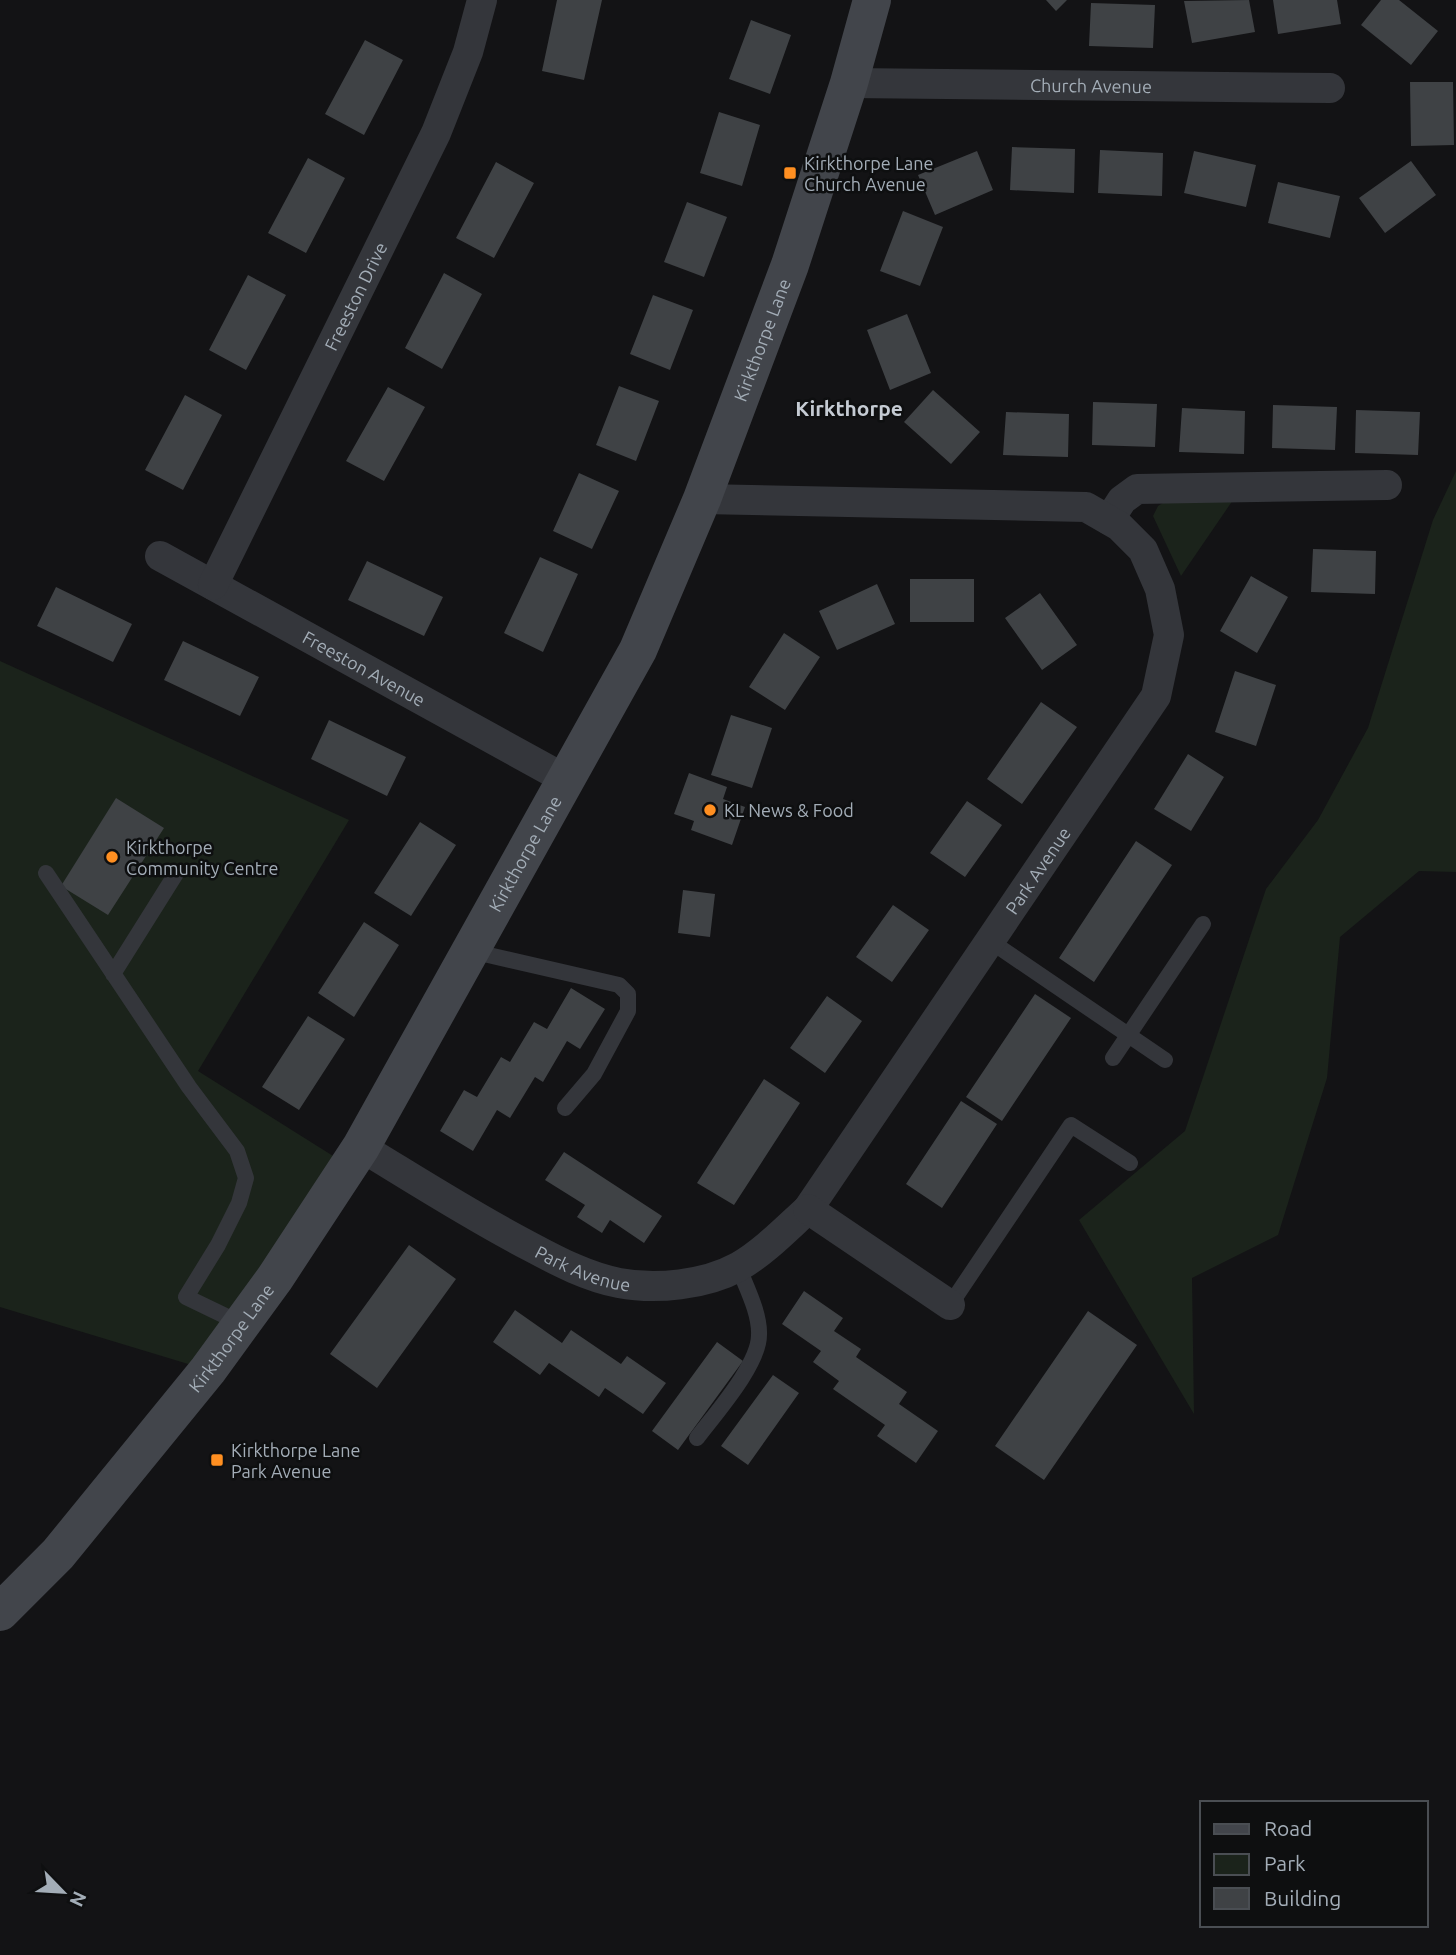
<svg xmlns="http://www.w3.org/2000/svg" width="1456" height="1955" font-family="Ubuntu,sans-serif">
<style>
.green{fill:#1b231b}
.building{fill:#3f4245}
.lines{fill:none;stroke-linecap:round;stroke-linejoin:round}
.lane{stroke:#34363b;stroke-width:16}
.street{stroke:#34363b;stroke-width:30}
.secondary{stroke:#42454b;stroke-width:38}
.poi-dot{fill:#ff8f21;stroke:#0e0f10;stroke-width:2.5}
.labels{text-anchor:middle;dominant-baseline:central;stroke-width:5;stroke-linejoin:round;paint-order:stroke}
.street-label{font-size:18px;fill:#a3adb7;stroke:#0e0f10}
.poi-label{font-size:18px;fill:#a3adb7;stroke:#0e0f10;text-anchor:start}
.quarter-label{font-size:21px;font-weight:bold;fill:#c5cbd3;stroke:#0e0f10}
</style>
<rect width="100%" height="100%" fill="#131315"/>
<path class="green" d="M1456 471V872L1419 871 1340 937 1327 1078 1278 1235 1192 1278 1194 1414 1079 1220 1185 1131 1266 889 1318 820 1368 728 1433 520Z
M1233 500 1181 576 1153 516 1158 506 1166 501Z
M0 661 349 820 198 1071 349 1166 208 1370 0 1307Z"/>
<path class="building" d="M557 0H602L584 80 542 71Z
M1046 0H1067L1056 11Z
M1249 0 1255 32 1192 43 1184 1Z
M1273 0H1337L1341 24 1278 34Z
M1381 0H1399L1438 31 1411 65 1361 25Z
M1091 3 1155 5 1153 48 1089 46Z
M751 20 791 35 770 94 729 79Z
M365 40 403 60 364 135 325 114Z
M1410 82H1453L1454 145 1411 146Z
M719 112 760 125 742 186 700 173Z
M1012 147 1075 149 1074 193 1010 190Z
M1100 150 1163 153 1162 196 1098 193Z
M977 151 993 190 935 215 918 175Z
M1194 151 1256 165 1246 207 1184 193Z
M308 158 345 178 306 253 268 233Z
M1411 161 1436 195 1385 233 1359 198Z
M496 162 534 183 494 258 456 238Z
M1278 182 1340 196 1330 238 1268 223Z
M687 202 727 217 704 277 664 262Z
M903 211 943 227 920 286 880 271Z
M444 273 482 294 442 369 405 348Z
M248 275 286 295 246 370 209 350Z
M653 295 693 310 670 370 630 354Z
M907 314 931 373 890 390 867 330Z
M619 386 659 401 636 461 596 445Z
M388 387 425 407 384 481 346 461Z
M933 390 980 432 951 464 904 422Z
M185 395 222 415 183 490 145 470Z
M1093 402 1157 404 1155 447 1092 445Z
M1273 405 1337 407 1335 450 1272 448Z
M1182 408 1245 411 1244 454 1179 452Z
M1356 410 1420 412 1418 455 1355 453Z
M1006 412 1069 414 1068 457 1003 455Z
M579 473 619 491 592 549 553 531Z
M1313 549 1376 551 1375 594 1311 592Z
M540 557 578 574 543 652 504 633Z
M367 561 443 597 424 636 348 600Z
M1251 576 1288 597 1257 653 1220 631Z
M910 579H974V622H910Z
M877 584 895 624 837 650 819 611Z
M56 587 132 624 113 662 37 626Z
M1040 593 1077 645 1042 670 1005 618Z
M784 633 820 657 785 710 749 687Z
M183 641 259 677 240 716 164 680Z
M1235 671 1276 685 1256 746 1215 732Z
M1041 702 1077 727 1022 804 987 779Z
M731 715 772 728 752 788 711 775Z
M329 720 406 757 387 796 311 759Z
M1188 754 1224 777 1191 831 1154 809Z
M689 773 727 787 723 799 745 807 732 845 691 830 694 821 674 814Z
M116 798 164 828 108 915 61 886Z
M967 801 1002 825 965 877 930 853Z
M420 822 456 845 411 916 374 893Z
M1136 841 1172 865 1094 982 1059 958Z
M683 890 715 894 710 937 678 933Z
M893 905 929 930 892 982 856 957Z
M364 922 399 945 354 1017 318 993Z
M571 988 605 1009 580 1049 567 1041 543 1082 535 1077 510 1118 497 1110 473 1151 440 1131 464 1090 477 1097 501 1057 510 1062 534 1022 547 1029Z
M1035 994 1071 1018 1002 1121 966 1097Z
M827 996 862 1021 825 1073 790 1048Z
M308 1016 345 1039 299 1110 262 1087Z
M764 1079 800 1103 734 1205 697 1183Z
M961 1101 997 1124 942 1208 906 1184Z
M564 1152 662 1216 644 1243 610 1220 602 1233 577 1217 585 1205 545 1180Z
M409 1245 456 1279 377 1388 330 1354Z
M804 1291 843 1318 834 1331 861 1349 856 1357 907 1392 899 1404 938 1431 916 1463 877 1436 885 1425 833 1389 839 1381 813 1362 821 1351 782 1324Z
M515 1310 562 1343 571 1330 621 1364 627 1356 666 1383 643 1414 605 1388 599 1397 549 1363 540 1375 493 1342Z
M1088 1311 1137 1345 1044 1480 995 1446Z
M717 1342 743 1361 678 1450 652 1431Z
M773 1375 799 1393 748 1465 721 1446Z"/>
<g class="lines">
<path class="lane" d="M46 873 189 1087 237 1151 246 1178 239 1203 218 1245 186 1297 242 1324
M990 941 1165 1060
M471 951 619 985 628 994V1011L594 1074 565 1108
M113 974 177 872
M1113 1058 1203 924
M950 1305 1071 1125 1130 1163
M697 1438C715 1414 759 1365 759 1335 760 1313 746 1287 738 1266"/>
<g class="street">
<path id="s1" d="M849 83 1330 88"/>
<path d="M1109 520 1122 500 1137 489 1387 485"/>
<path id="s2" d="M160 556 567 780"/>
<path id="s3" d="M213 585 436 133 468 52 482 0"/>
<path id="s4" d="M361 1147C417 1181 473 1217 531 1247 559 1262 588 1277 619 1283 656 1290 705 1285 738 1267 764 1252 786 1229 808 1209L1156 696 1169 635 1160 589 1143 550 1119 526 1086 507 702 499"/>
<path d="M808 1209 950 1305"/>
</g>
<path class="secondary" id="s5" d="M0 1612 58 1554 208 1370 275 1278 361 1147 638 650 702 499 790 265 849 83 872 0"/>
</g>
<g class="poi-dot">
<rect x="783" y="166" width="14" height="14" rx="3.5"/>
<circle cx="710" cy="810" r="7"/>
<circle cx="112" cy="857" r="7"/>
<rect x="210" y="1453" width="14" height="14" rx="3.5"/>
</g>
<g class="labels">
<g class="street-label">
<text stroke="none"><textPath href="#s1" startOffset="242">Church Avenue</textPath></text>
<text stroke="none"><textPath href="#s3" startOffset="322">Freeston Drive</textPath></text>
<text stroke="none"><textPath href="#s5" startOffset="1493">Kirkthorpe Lane</textPath></text>
<text stroke="none"><textPath href="#s2" startOffset="233">Freeston Avenue</textPath></text>
<text stroke="none"><textPath href="#s5" startOffset="926">Kirkthorpe Lane</textPath></text>
<text stroke="none"><textPath href="#s4" startOffset="915">Park Avenue</textPath></text>
<text stroke="none"><textPath href="#s4" startOffset="254">Park Avenue</textPath></text>
<text stroke="none"><textPath href="#s5" startOffset="359">Kirkthorpe Lane</textPath></text>
</g>
<g class="poi-label">
<text x="804" y="163">Kirkthorpe Lane<tspan x="804" dy="21">Church Avenue</tspan></text>
<text x="724" y="810">KL News &amp; Food</text>
<text x="126" y="847">Kirkthorpe<tspan x="126" dy="21">Community Centre</tspan></text>
<text x="231" y="1450">Kirkthorpe Lane<tspan x="231" dy="21">Park Avenue</tspan></text>
</g>
<g class="quarter-label">
<text x="849" y="408">Kirkthorpe</text>
</g>
</g>
<rect x="1200" y="1801" width="228" height="126" fill="#0e0f10" stroke="#4a4e53" stroke-width="2"/>
<rect x="1214" y="1824" width="35" height="10" fill="#42454b" stroke="#4a4e53" stroke-width="2"/>
<text x="1264" y="1836" font-size="21" fill="#a3adb7">Road</text>
<rect x="1214" y="1854" width="35" height="21" fill="#1b231b" stroke="#4a4e53" stroke-width="2"/>
<text x="1264" y="1871" font-size="21" fill="#a3adb7">Park</text>
<rect x="1214" y="1888" width="35" height="21" fill="#3f4245" stroke="#4a4e53" stroke-width="2"/>
<text x="1264" y="1906" font-size="21" fill="#a3adb7">Building</text>
<g transform="translate(63 1892) rotate(115)" stroke="#0e0f10" stroke-width="5" paint-order="stroke">
<path d="M0-5L12 26L0 18L-12 26Z" fill="#a3adb7"/>
<text y="-10" font-size="19" font-weight="bold" text-anchor="middle" fill="#a3adb7">N</text>
</g>
</svg>
